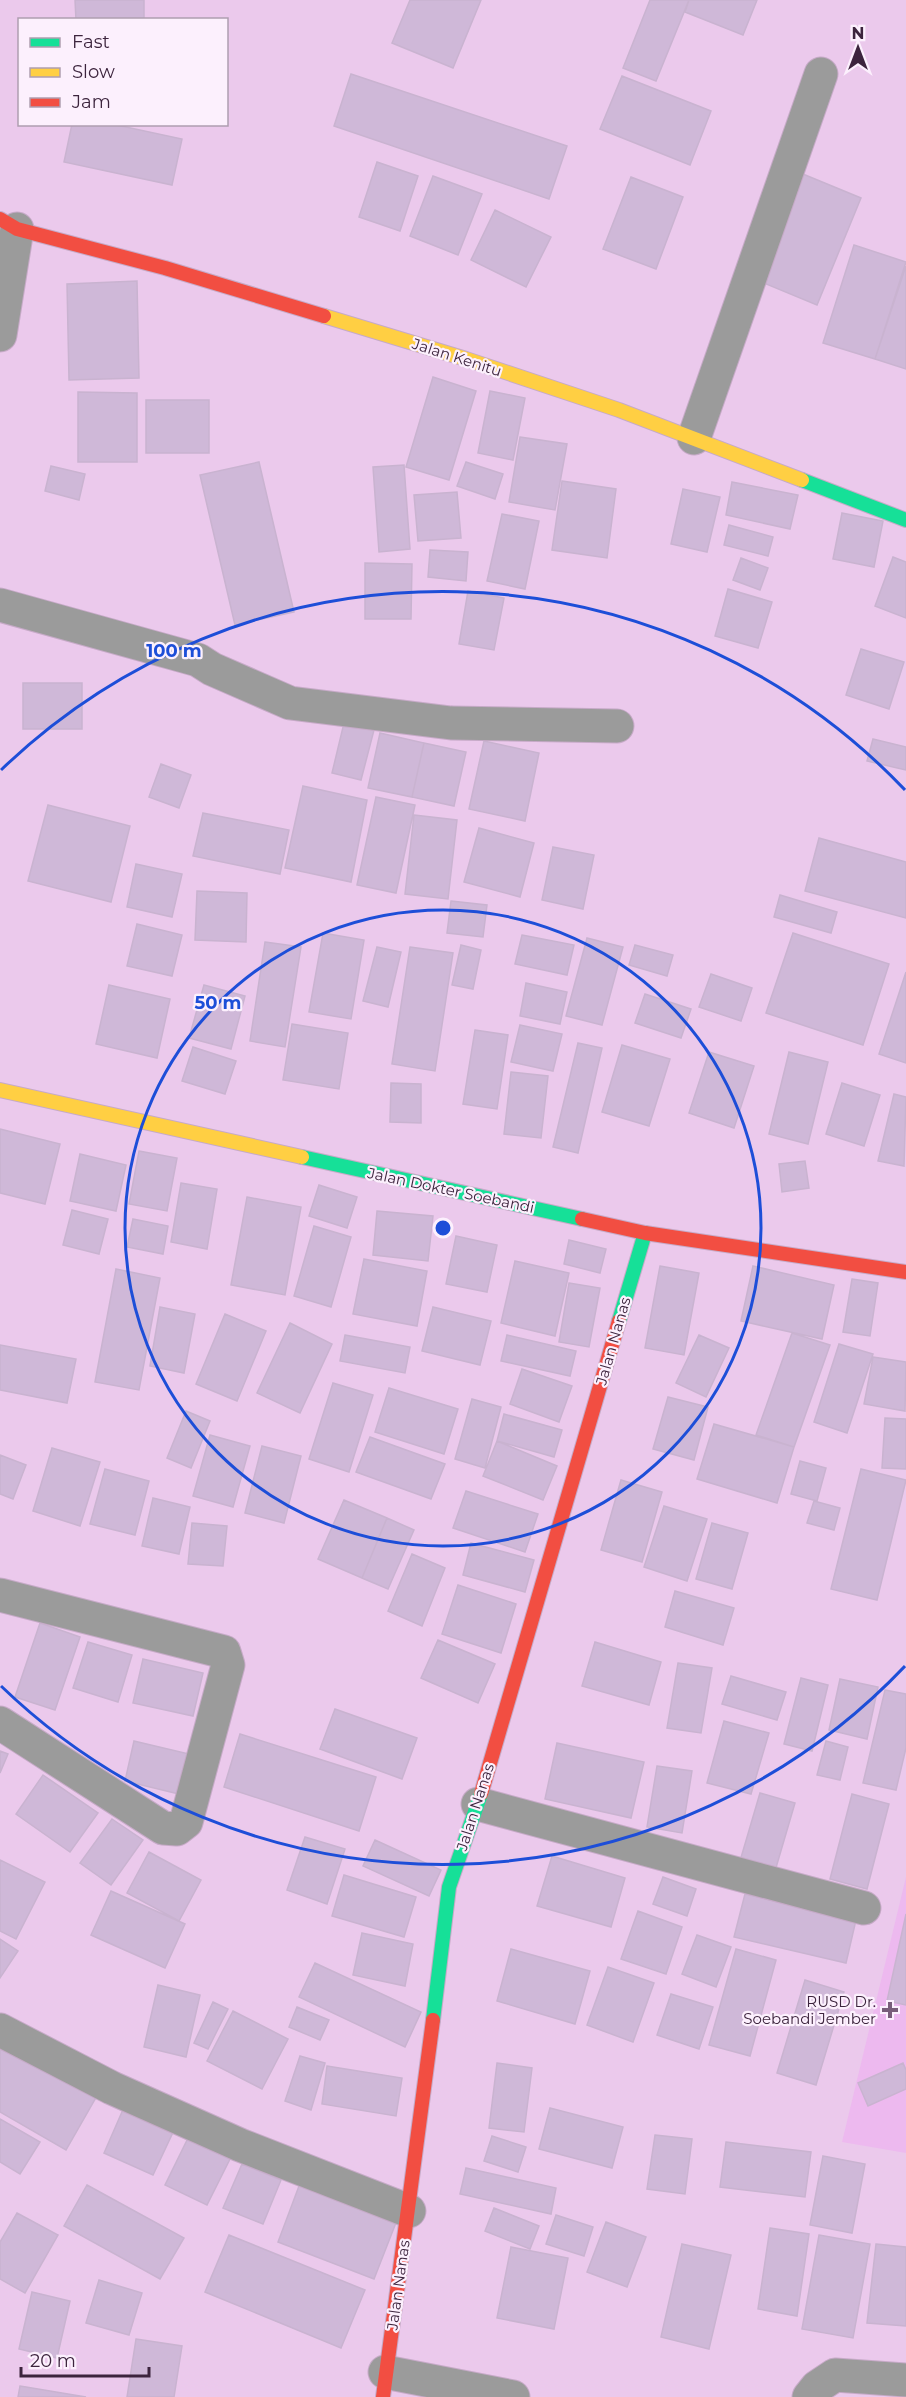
<svg xmlns="http://www.w3.org/2000/svg" width="906" height="2397" font-family="Montserrat,sans-serif">
<style>
.built{fill:#edb9ef}
.building{fill:#cfb8d8;stroke:#c9b3d0;stroke-width:1.5}
.lines{fill:none;stroke-linecap:round;stroke-linejoin:round}
.street-casing{stroke:#c6aac7;stroke-width:35}
.fast-casing{stroke:#c6aac7;stroke-width:16}
.slow-casing{stroke:#c6aac7;stroke-width:16}
.jam-casing{stroke:#c6aac7;stroke-width:16}
.street{stroke:#9b9b9b;stroke-width:33}
.fast{stroke:#16e098;stroke-width:14}
.slow{stroke:#ffcf43;stroke-width:14}
.jam{stroke:#f24e42;stroke-width:14}
.ring{fill:none;stroke:#1d4ed8;stroke-width:3}
.poi-dot{fill:#795e7a;stroke:#fcf0fd;stroke-width:2}
.labels{text-anchor:middle;dominant-baseline:central;stroke-width:4.5;stroke-linejoin:round;paint-order:stroke}
.street-label{font-size:15px;fill:#3c243d;stroke:#fcf0fd}
.poi-label{font-size:15px;fill:#3c243d;stroke:#fcf0fd;text-anchor:end}
.centre{fill:#1d4ed8;stroke:#fcf0fd;stroke-width:3}
.ring-label{font-size:18px;text-anchor:middle;font-weight:bold;fill:#1d4ed8;stroke:#fcf0fd;stroke-width:4.5;stroke-linejoin:round;paint-order:stroke}
</style>
<rect width="100%" height="100%" fill="#ebc9ec"/>
<path class="built" d="M906 1877V2153L842 2142Z"/>
<path class="building" d="M75 0H144V20H76Z
M410 0H481L453 68 392 43Z
M650 0H689L656 81 623 68Z
M689 0H757L743 35 685 12Z
M351 74 567 146 549 199 334 126Z
M622 76 711 111 690 165 600 129Z
M72 124H112L182 139 172 185 64 162Z
M377 162 418 176 400 231 359 217Z
M798 172 861 198 817 305 754 279Z
M433 176 482 194 458 255 410 236Z
M631 177 683 197 656 269 603 249Z
M495 210 551 237 526 287 471 260Z
M854 245 906 262 875 359 823 343Z
M906 266V369L875 359Z
M137 281 139 378 69 380 67 284Z
M433 377 476 391 449 480 406 467Z
M490 391 525 398 513 460 478 453Z
M78 392 137 393V462H78Z
M146 400H209V453H146Z
M520 437 567 444 555 510 509 502Z
M259 462 294 612 235 625 200 475Z
M466 462 503 474 495 499 457 486Z
M404 465 410 549 379 552 373 467Z
M51 466 85 474 79 500 45 491Z
M562 481 616 489 607 558 552 550Z
M732 482 798 495 790 529 726 515Z
M683 489 720 497 707 552 671 544Z
M457 492 461 538 418 541 414 495Z
M842 513 883 521 874 567 833 559Z
M502 514 539 521 525 589 487 581Z
M729 525 773 537 768 556 724 545Z
M430 550 468 552 466 581 428 577Z
M893 557 906 562V618L875 606Z
M741 558 768 568 760 590 733 580Z
M365 563 412 564 411 619H365Z
M728 589 772 602 758 648 715 636Z
M468 591 504 598 494 650 459 644Z
M861 649 904 662 889 709 846 695Z
M23 683H82V729H23Z
M344 723 374 730 361 780 332 773Z
M380 733 424 743 412 797 368 788Z
M873 739 906 747V770L867 761Z
M484 741 539 753 525 821 469 809Z
M424 743 466 752 454 806 412 797Z
M161 764 191 775 179 808 149 797Z
M303 786 367 800 351 882 285 868Z
M376 797 415 805 396 893 357 885Z
M48 805 130 826 111 902 28 881Z
M203 813 289 830 280 874 193 856Z
M414 815 457 820 448 899 405 894Z
M479 828 534 843 520 897 464 882Z
M819 838 906 862V918L805 891Z
M553 847 594 855 583 909 542 900Z
M136 864 182 874 172 917 127 907Z
M197 891 247 893 246 942 195 940Z
M780 895 837 912 831 933 774 917Z
M451 901 487 905 483 937 447 933Z
M137 924 182 935 172 976 127 966Z
M323 933 364 940 351 1019 309 1012Z
M793 933 889 964 863 1045 766 1013Z
M522 935 574 945 567 975 515 964Z
M587 938 623 947 602 1025 566 1016Z
M265 942 301 947 285 1047 250 1041Z
M461 945 481 950 473 989 452 985Z
M635 945 673 955 667 976 629 965Z
M377 947 401 952 388 1007 363 1001Z
M410 947 453 953 435 1071 392 1064Z
M906 972V1063L879 1054Z
M711 974 752 988 741 1021 699 1007Z
M526 983 567 992 560 1024 520 1016Z
M109 985 170 999 157 1058 96 1044Z
M204 985 245 996 231 1049 189 1038Z
M645 994 691 1009 681 1038 635 1023Z
M292 1024 348 1033 339 1089 283 1080Z
M520 1025 562 1034 553 1071 511 1062Z
M475 1030 508 1035 497 1109 463 1104Z
M578 1043 602 1048 578 1153 553 1147Z
M622 1045 670 1059 649 1126 602 1112Z
M193 1047 236 1061 225 1094 182 1081Z
M709 1052 754 1066 734 1128 689 1113Z
M789 1052 828 1062 808 1144 769 1134Z
M511 1072 548 1076 541 1138 504 1134Z
M391 1083 421 1084V1123L390 1122Z
M842 1083 880 1095 864 1146 826 1134Z
M894 1094 906 1097 904 1166 878 1161Z
M0 1129 60 1144 45 1204 0 1193Z
M139 1151 177 1158 167 1211 129 1204Z
M80 1154 126 1165 116 1211 70 1201Z
M805 1161 809 1188 782 1192 779 1164Z
M181 1183 217 1189 207 1249 171 1242Z
M319 1185 357 1197 347 1228 309 1216Z
M247 1197 301 1207 285 1295 231 1285Z
M72 1210 108 1219 99 1254 63 1245Z
M377 1211 433 1216 428 1261 373 1255Z
M133 1219 168 1226 163 1254 127 1247Z
M314 1226 351 1237 331 1307 294 1296Z
M456 1236 497 1245 487 1292 446 1284Z
M569 1240 606 1249 600 1273 564 1264Z
M364 1259 427 1271 417 1326 353 1314Z
M515 1261 569 1273 555 1336 501 1323Z
M660 1266 699 1273 684 1355 645 1348Z
M753 1266 834 1285 822 1339 741 1321Z
M116 1269 160 1278 139 1390 95 1382Z
M852 1279 878 1283 870 1336 843 1332Z
M569 1283 600 1288 589 1347 559 1342Z
M160 1307 195 1314 184 1373 150 1366Z
M433 1307 491 1321 480 1365 422 1351Z
M225 1314 266 1331 237 1401 196 1384Z
M290 1323 332 1344 300 1413 257 1393Z
M792 1333 830 1345 794 1447 756 1435Z
M345 1335 410 1347 405 1373 340 1361Z
M507 1335 576 1351 570 1376 501 1361Z
M699 1335 729 1348 706 1397 676 1383Z
M839 1344 873 1354 847 1433 814 1422Z
M0 1345 76 1359 67 1403 0 1390Z
M873 1357 906 1362 905 1411 864 1404Z
M522 1369 572 1386 559 1422 510 1404Z
M333 1383 373 1395 349 1472 309 1459Z
M389 1388 458 1409 444 1454 375 1432Z
M668 1397 708 1407 694 1460 653 1449Z
M472 1399 501 1407 485 1468 455 1459Z
M186 1411 210 1421 191 1468 167 1458Z
M504 1414 562 1430 554 1457 497 1441Z
M885 1418 906 1419V1469L882 1468Z
M714 1424 794 1447 777 1503 697 1479Z
M210 1435 250 1446 233 1507 193 1496Z
M370 1437 445 1464 431 1499 356 1472Z
M497 1441 557 1466 543 1500 483 1476Z
M262 1446 301 1456 284 1523 245 1513Z
M52 1448 100 1462 80 1526 33 1511Z
M0 1455 26 1465 13 1499 0 1494Z
M800 1461 826 1468 817 1501 791 1494Z
M105 1469 149 1481 135 1535 90 1524Z
M861 1469 906 1480 877 1600 831 1589Z
M621 1480 662 1492 642 1562 601 1550Z
M466 1491 538 1514 525 1552 453 1528Z
M153 1498 190 1507 179 1554 142 1546Z
M344 1500 387 1518 362 1578 318 1559Z
M814 1501 840 1508 834 1530 807 1523Z
M664 1506 707 1519 687 1581 644 1567Z
M387 1518 414 1530 388 1589 362 1578Z
M192 1523 227 1526 223 1566 188 1564Z
M712 1523 748 1533 732 1589 696 1579Z
M471 1543 534 1560 525 1592 463 1575Z
M412 1554 445 1568 422 1626 388 1611Z
M458 1585 516 1604 501 1653 442 1634Z
M675 1591 734 1608 723 1645 665 1627Z
M40 1623 80 1637 55 1710 15 1697Z
M438 1640 495 1664 478 1703 421 1678Z
M88 1642 132 1655 118 1702 73 1688Z
M595 1642 661 1662 649 1705 582 1686Z
M143 1659 203 1673 193 1716 133 1703Z
M678 1663 712 1668 701 1733 667 1728Z
M731 1676 786 1692 777 1720 722 1704Z
M801 1678 828 1685 812 1751 784 1744Z
M840 1679 878 1687 867 1739 829 1730Z
M885 1690 906 1694V1748L896 1790 863 1783Z
M335 1709 417 1738 402 1779 320 1749Z
M724 1721 769 1733 751 1794 707 1783Z
M240 1734 376 1777 359 1831 224 1787Z
M134 1741 189 1754 179 1794 125 1781Z
M826 1741 848 1747 840 1780 817 1775Z
M557 1743 644 1762 631 1818 545 1799Z
M0 1751 8 1754 0 1773Z
M657 1766 692 1771 682 1833 647 1827Z
M43 1775 98 1813 70 1852 16 1814Z
M760 1793 795 1803 775 1871 740 1861Z
M852 1794 889 1804 867 1889 830 1879Z
M112 1819 143 1840 111 1885 80 1863Z
M305 1837 345 1849 327 1904 287 1890Z
M375 1840 441 1870 429 1896 363 1866Z
M149 1852 201 1880 179 1921 127 1893Z
M552 1856 625 1878 611 1927 537 1906Z
M0 1860 45 1882 16 1939 0 1931Z
M344 1875 416 1897 404 1937 332 1916Z
M663 1877 696 1889 687 1916 653 1904Z
M111 1891 185 1924 165 1968 91 1935Z
M745 1894 856 1920 846 1963 734 1937Z
M638 1911 682 1927 666 1974 621 1959Z
M906 1914V2005L887 2001Z
M362 1933 413 1944 405 1986 353 1975Z
M697 1935 731 1947 716 1987 682 1974Z
M0 1939 18 1951 0 1978Z
M511 1949 590 1971 575 2024 497 2001Z
M736 1949 776 1960 750 2056 709 2045Z
M315 1963 421 2012 405 2047 299 1997Z
M608 1967 654 1983 633 2042 587 2025Z
M805 1980 844 1992 816 2085 777 2073Z
M158 1985 200 1995 186 2057 144 2047Z
M671 1994 713 2007 699 2049 657 2035Z
M213 2002 228 2009 208 2049 194 2043Z
M297 2007 329 2020 320 2040 289 2027Z
M233 2011 288 2039 262 2089 207 2061Z
M0 2047 98 2094 66 2150 0 2112Z
M300 2056 325 2063 311 2110 285 2101Z
M497 2063 532 2068 524 2132 489 2128Z
M903 2063 906 2070V2089L868 2106 858 2083Z
M327 2066 402 2078 396 2116 322 2104Z
M125 2105 175 2128 153 2175 104 2153Z
M550 2108 623 2127 612 2168 539 2149Z
M0 2119 40 2142 20 2174 0 2162Z
M191 2132 233 2153 207 2205 165 2185Z
M655 2135 692 2139 685 2194 647 2189Z
M492 2136 526 2147 518 2172 484 2161Z
M726 2142 811 2152 805 2197 720 2187Z
M823 2156 865 2164 852 2233 810 2225Z
M242 2164 281 2180 263 2224 223 2208Z
M466 2168 556 2188 551 2214 460 2194Z
M302 2178 399 2215 374 2279 278 2242Z
M87 2185 184 2238 160 2279 64 2226Z
M494 2208 539 2226 530 2249 485 2231Z
M17 2213 58 2235 25 2293 0 2279V2242Z
M556 2215 593 2227 584 2256 546 2244Z
M606 2222 646 2237 627 2287 587 2272Z
M770 2228 809 2234 797 2316 758 2309Z
M229 2235 365 2290 341 2348 205 2292Z
M819 2235 870 2244 853 2338 802 2329Z
M682 2244 731 2255 709 2349 661 2337Z
M876 2244 906 2247V2326L867 2323Z
M511 2247 568 2258 554 2329 497 2318Z
M99 2280 142 2293 129 2335 86 2323Z
M32 2292 70 2301 57 2358 19 2349Z
M136 2339 182 2346 174 2397H127Z
M20 2386 86 2397H18Z"/>
<g class="lines">
<g class="street-casing">
<path id="street" d="M0 335 17 229
M694 438 821 74
M0 605 198 660 212 669 290 703 451 723 617 726
M0 1595 224 1652 228 1665 186 1822 177 1829 163 1828 0 1723
M478 1804 864 1908
M0 2030 112 2088 240 2145 409 2211
M385 2372 513 2397
M809 2397 817 2387 835 2375 906 2380"/>
</g>
<g class="fast-casing">
<path id="fast" d="M802 480 906 520
M302 1157 582 1219
M619 1321 645 1233
M433 2020 449 1887 481 1794"/>
</g>
<g class="slow-casing">
<path id="slow" d="M324 316 466 359 619 410 802 480
M0 1090 302 1157"/>
</g>
<g class="jam-casing">
<path id="jam" d="M0 219 17 229 165 268 324 316
M582 1219 645 1233 906 1272
M481 1794 619 1321
M383 2397 433 2020"/>
</g>
<use href="#street" class="street"/>
<use href="#fast" class="fast"/>
<use href="#slow" class="slow"/>
<use href="#jam" class="jam"/>
</g>
<g class="ring">
<circle cx="443" cy="1228" r="318"/>
<path d="M905 1666A637 637 0 0 1 1 1686M1 770A637 637 0 0 1 905 790"/>
</g>
<path class="poi-dot" d="M887 2001h6v6h6v6h-6v6h-6v-6h-6v-6h6z"/>
<g class="labels">
<g class="street-label">
<text transform="translate(457 357) rotate(18)">Jalan Kenitu</text>
<text transform="translate(451 1190) rotate(12)">Jalan Dokter Soebandi</text>
<text transform="translate(613 1341) rotate(-74)">Jalan Nanas</text>
<text transform="translate(475 1807) rotate(-72)">Jalan Nanas</text>
<text transform="translate(398 2285) rotate(-82)">Jalan Nanas</text>
</g>
<g class="poi-label">
<text x="876" y="2001">RUSD Dr.<tspan x="876" dy="17">Soebandi Jember</tspan></text>
</g>
</g>
<circle cx="443" cy="1228" r="9" class="centre"/>
<g class="ring-label">
<text x="174" y="657">100 m</text>
<text x="218" y="1009">50 m</text>
</g>
<rect x="18" y="18" width="210" height="108" fill="#fcf0fd" stroke="#af9eb0" stroke-width="1.5"/>
<rect x="30" y="38" width="30" height="9" fill="#16e098" stroke="#af9eb0" stroke-width="1.5"/>
<text x="72" y="48" font-size="18" fill="#3c243d">Fast</text>
<rect x="30" y="68" width="30" height="9" fill="#ffcf43" stroke="#af9eb0" stroke-width="1.5"/>
<text x="72" y="78" font-size="18" fill="#3c243d">Slow</text>
<rect x="30" y="98" width="30" height="9" fill="#f24e42" stroke="#af9eb0" stroke-width="1.5"/>
<text x="72" y="108" font-size="18" fill="#3c243d">Jam</text>
<g transform="translate(858 48)" stroke="#fcf0fd" stroke-width="4.5" paint-order="stroke">
<path d="M0-4.5L10 22L0 15L-10 22Z" fill="#3c243d"/>
<text y="-9" font-size="16" font-weight="bold" text-anchor="middle" fill="#3c243d">N</text>
</g>
<path d="M21 2367v9h128v-9" fill="none" stroke="#3c243d" stroke-width="3"/>
<text x="30" y="2367" font-size="18" fill="#3c243d" stroke="#fcf0fd" stroke-width="4.5" paint-order="stroke">20 m</text>
</svg>
